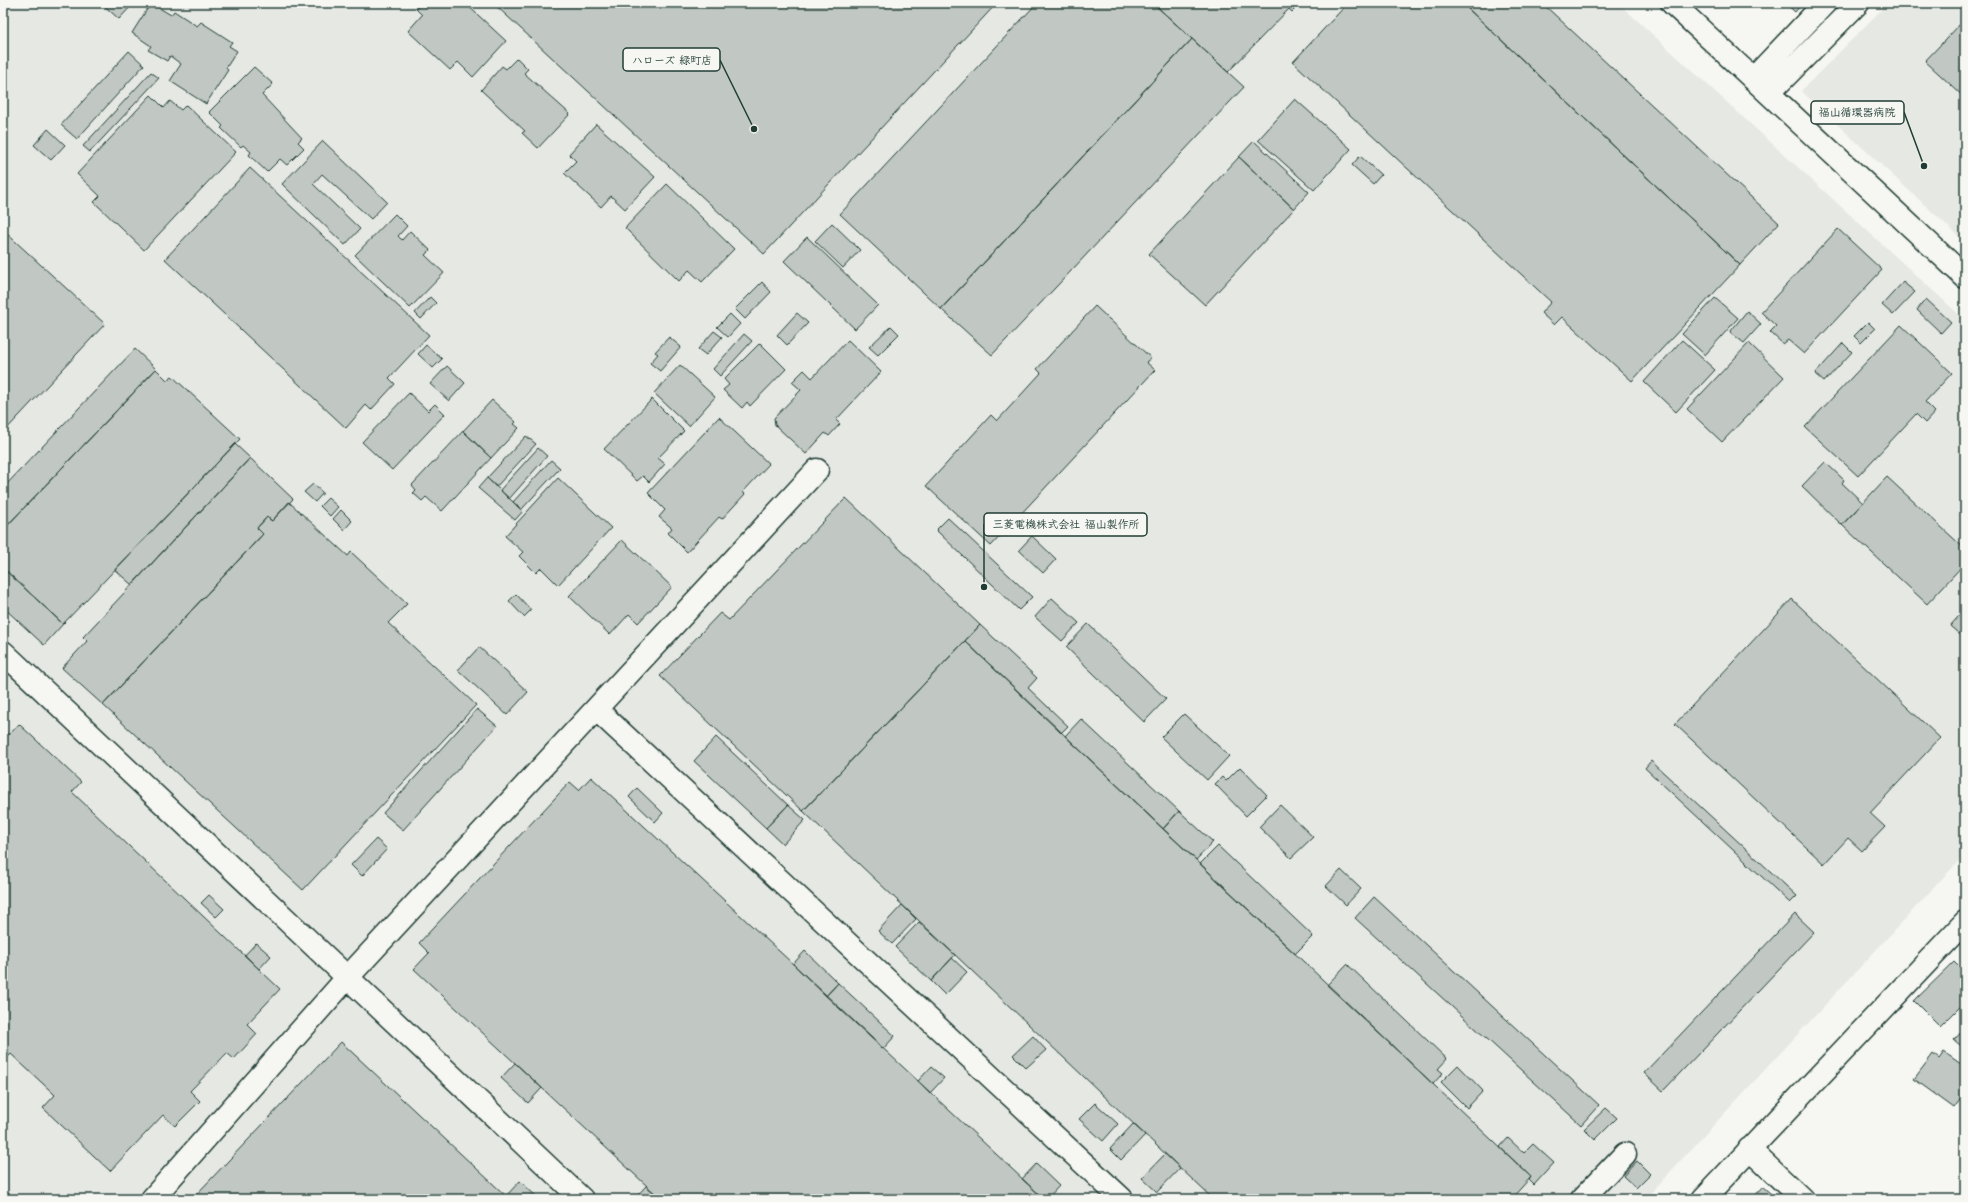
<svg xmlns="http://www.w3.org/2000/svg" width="1968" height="1202" font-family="Kalam,'Klee One',sans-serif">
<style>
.built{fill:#e6e8e4}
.building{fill:#c1c8c3;stroke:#1f3d34}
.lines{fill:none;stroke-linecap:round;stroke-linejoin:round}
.minor-casing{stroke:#1f3d34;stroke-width:25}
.minor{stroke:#f6f6f2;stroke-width:22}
.leader{fill:none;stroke:#1f3d34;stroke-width:1.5}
.callout-dot{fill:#1f3d34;stroke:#f6f6f2;stroke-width:1.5}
.callout{fill:#f6f6f2;stroke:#1f3d34;stroke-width:1.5}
.callout-label{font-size:11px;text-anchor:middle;font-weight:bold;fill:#1f3d34}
</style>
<rect width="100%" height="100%" fill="#f6f6f2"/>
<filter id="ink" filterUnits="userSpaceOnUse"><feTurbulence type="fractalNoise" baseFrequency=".025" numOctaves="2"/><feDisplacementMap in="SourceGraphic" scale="8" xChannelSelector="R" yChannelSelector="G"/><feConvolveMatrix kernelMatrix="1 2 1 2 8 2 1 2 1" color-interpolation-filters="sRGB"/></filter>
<g filter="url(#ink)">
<path class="built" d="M3 3H1618L1965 320V854L1645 1199H3Z
M1888 3H1965V242L1801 91Z"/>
<path class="building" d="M101 3H134L119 19Z
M151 3 171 15 174 11 197 26 201 22 232 42 229 46 237 51 226 68 228 70 206 104 170 81 181 64 170 56 167 61 148 50 151 46 132 33Z
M422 3H465L506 41 473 77 458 62 450 70 408 31 422 15 416 9Z
M493 3H997L764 254Z
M1037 3H1153L1192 39 941 309 840 214Z
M1153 3H1301L1292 12 1289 9 1228 72Z
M1348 3H1462L1740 265 1632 381 1562 317 1554 325 1541 313 1551 302 1293 62Z
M1462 3H1542L1779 223 1740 265Z
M1785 3H1803L1795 12Z
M1965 19V98L1925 61Z
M1192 39 1244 87 992 355 941 309Z
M129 51 144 65 77 139 61 125Z
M517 58 528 69 524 73 570 114 538 148 522 133 525 131 481 90 502 66 506 69Z
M254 67 273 84 262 95 302 138 298 142 304 148 287 165 280 159 267 172 249 155 251 152 243 145 241 147 221 128 223 126 209 112Z
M151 72 159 78 90 152 83 146Z
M151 95 164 108 170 101 181 110 186 105 236 152 144 250 94 202 100 196 77 174Z
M1295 99 1351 149 1314 190 1258 140Z
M596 124 655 177 625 209 611 196 601 207 564 173 576 161 569 154Z
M48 129 65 145 51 160 34 145Z
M323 141 387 202 371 219 322 174 313 184 360 229 345 245 282 184Z
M1254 141 1309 192 1294 209 1239 157Z
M1360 156 1381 175 1373 184 1352 165Z
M1239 157 1294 209 1205 305 1149 254Z
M250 168 429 335 389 378 395 384 371 410 366 405 346 428 165 259Z
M667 184 734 249 702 282 689 270 679 281 625 228Z
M395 214 407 226 398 236 402 240 410 231 430 250 425 255 444 273 410 308 355 255Z
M832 223 860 250 843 268 815 241Z
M1838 229 1882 270 1804 354 1788 340 1783 344 1770 332 1776 326 1761 312Z
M3 230 105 324 3 433Z
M807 237 878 305 855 329 784 261Z
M762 282 771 292 745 319 735 309Z
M1903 282 1915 292 1893 315 1882 305Z
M430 297 436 303 421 319 415 313Z
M1715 298 1738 318 1705 355 1682 334Z
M1926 299 1951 322 1941 333 1917 310Z
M1095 306 1151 358 1146 362 1155 370 991 546 926 486 991 415 997 421 1041 373 1037 369Z
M1747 311 1761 324 1744 343 1730 332Z
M797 313 808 323 787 345 777 335Z
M730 314 740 324 728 337 717 327Z
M1868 322 1875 329 1861 343 1854 336Z
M1901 325 1952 373 1925 402 1935 412 1925 423 1916 414 1858 476 1805 427Z
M891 326 899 334 878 355 869 347Z
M714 331 722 337 706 355 698 349Z
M744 334 752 341 720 376 713 369Z
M669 337 681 347 660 371 650 363 658 354 655 352Z
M848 340 881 372 836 420 840 424 829 436 825 433 806 454 775 425 774 418 801 390 792 382 804 370 812 378Z
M1682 340 1715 370 1676 412 1644 382Z
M760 343 786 369 750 406 747 402 742 408 723 390 729 385 724 379Z
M1749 343 1784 377 1722 442 1687 409Z
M1843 343 1852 352 1824 382 1815 374Z
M426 345 442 359 433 368 418 354Z
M135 349 156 369 3 530V488Z
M680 365 715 397 689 426 654 393Z
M447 366 465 383 449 401 430 384Z
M156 369 167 380 172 376 240 439 63 624 3 568V530Z
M409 393 428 411 435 404 445 414 392 470 362 442Z
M652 399 684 431 658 458 665 464 649 482 643 476 637 481 604 449Z
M492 400 516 422 514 424 519 428 491 458 463 431Z
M719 417 769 464 743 492 745 494 722 519 719 517 687 552 668 533 672 528 659 517 665 510 648 493Z
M463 431 491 458 442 511 426 497 422 501 413 493 416 490 412 485Z
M526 436 536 444 496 487 487 478Z
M235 444 250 458 132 585 115 570Z
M538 448 547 456 509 499 500 490Z
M250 458 293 499 272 521 267 517 257 528 263 534 103 705 62 668 87 641 83 637Z
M551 460 560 468 521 510 513 502Z
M1825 462 1844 480 1842 483 1863 503 1842 525 1802 486Z
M1887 477 1965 549V563L1927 604 1842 525Z
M487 478 523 511 515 520 478 488Z
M558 478 611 528 558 585 541 568 536 573 519 556 523 552 505 536Z
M313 484 323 493 315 502 304 492Z
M328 498 338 507 330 516 320 506Z
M846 498 980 625 803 811 660 676 720 613 729 620Z
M289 502 348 556 351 552 407 604 388 623 476 705 303 890 103 705 263 534 257 528 267 517 272 521Z
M341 510 352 521 344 530 333 519Z
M948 518 1032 597 1019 610 936 530Z
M1032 536 1056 559 1043 573 1019 550Z
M622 540 672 587 638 623 629 614 610 635 569 596Z
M3 568 63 624 44 645 3 607Z
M516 594 531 610 524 617 509 601Z
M1052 598 1079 623 1062 641 1035 617Z
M1792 599 1940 738 1870 813 1885 827 1862 851 1848 838 1824 864 1675 724Z
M1965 609V639L1950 626Z
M1088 624 1166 699 1144 722 1066 647Z
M980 625 1037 678 1028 688 1068 726 1061 733 965 641Z
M965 641 1531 1177 1511 1199H1213L803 811Z
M479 647 528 692 507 715 458 670Z
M477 709 497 726 403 830 383 813Z
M1184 714 1229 756 1207 780 1161 737Z
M1081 719 1179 811 1163 829 1065 736Z
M19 724 81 782 72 792 280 989 247 1024 257 1034 234 1059 227 1053 190 1091 200 1101 175 1126 163 1115 110 1171 43 1108 55 1095 11 1054 3 1062V729L9 735Z
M716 737 788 805 766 828 694 761Z
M1651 761 1797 896 1790 903 1645 768Z
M1240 767 1267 795 1246 816 1215 784 1222 777 1226 781Z
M591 777 793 964 1044 1199H661L515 1063 414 969 429 953 419 943 570 782 579 790Z
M637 788 663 813 655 822 629 797Z
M788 805 805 820 783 844 766 828Z
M1280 805 1313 837 1291 858 1259 827Z
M1179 811 1213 842 1196 860 1163 829Z
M376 839 387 849 362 876 351 865Z
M1218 846 1313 936 1295 954 1200 864Z
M1341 870 1361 889 1346 905 1326 886Z
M209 895 224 909 216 917 201 903Z
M1374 897 1599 1105 1581 1125 1355 918Z
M902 905 916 919 892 944 878 931Z
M1795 914 1814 932 1663 1091 1644 1073Z
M919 922 955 955 931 981 895 947Z
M256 943 271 956 259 969 245 955Z
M805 951 838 983 826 996 793 964Z
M952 958 967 972 945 995 931 981Z
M1954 962 1965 973V1002L1940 1027 1914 1001Z
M1347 964 1447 1059 1438 1069 1443 1073 1433 1084 1327 985Z
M838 983 895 1036 883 1049 826 996Z
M1965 1028V1049L1954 1040Z
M1033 1036 1046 1050 1026 1068 1013 1055Z
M341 1042 506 1196 509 1199H192Z
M1944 1052 1965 1067V1093L1954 1108 1914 1079 1933 1054 1939 1059Z
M515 1063 542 1088 528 1103 501 1078Z
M1458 1065 1483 1091 1467 1108 1441 1082Z
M931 1067 944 1078 930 1093 918 1081Z
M1095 1103 1118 1124 1103 1141 1079 1119Z
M1606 1108 1617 1118 1595 1140 1584 1129Z
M1133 1124 1145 1135 1121 1160 1110 1149Z
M1508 1138 1524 1153 1533 1144 1554 1163 1534 1185 1529 1180 1531 1177 1500 1147Z
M1165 1154 1180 1168 1157 1192 1142 1178Z
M1637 1161 1650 1174 1636 1188 1623 1176Z
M1036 1164 1059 1186 1047 1199H1044L1022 1179Z
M520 1181 539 1199H509L506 1196Z
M646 1186 661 1199H634Z
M1763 1187 1777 1199H1752Z"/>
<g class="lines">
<g class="minor-casing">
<path id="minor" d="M1672 3 1965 277
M1753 79 1825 3
M1769 93 1858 3
M3 652 582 1199
M596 709 1122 1199
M1749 1149 1802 1199
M152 1199 347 978 817 470
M1582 1199 1625 1154
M1703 1199 1965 922"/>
</g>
<use href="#minor" class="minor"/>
</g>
</g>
<path class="leader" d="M754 129L720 60M1924 166L1904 112M984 587L984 524"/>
<g class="callout-dot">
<circle cx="754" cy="129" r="4"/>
<circle cx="1924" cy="166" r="4"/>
<circle cx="984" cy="587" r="4"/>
</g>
<g class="callout">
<rect x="623" y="48" width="97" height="23" rx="4"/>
<rect x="1811" y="101" width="93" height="23" rx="4"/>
<rect x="984" y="513" width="163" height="23" rx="4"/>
</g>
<g class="callout-label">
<text x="672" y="64">ハローズ 緑町店</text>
<text x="1857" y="116">福山循環器病院</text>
<text x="1066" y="528">三菱電機株式会社 福山製作所</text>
</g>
<rect width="1968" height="1202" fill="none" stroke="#f6f6f2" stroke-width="16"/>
<rect x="8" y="8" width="1952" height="1186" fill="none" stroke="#1f3d34" stroke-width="1.5" filter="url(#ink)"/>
</svg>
